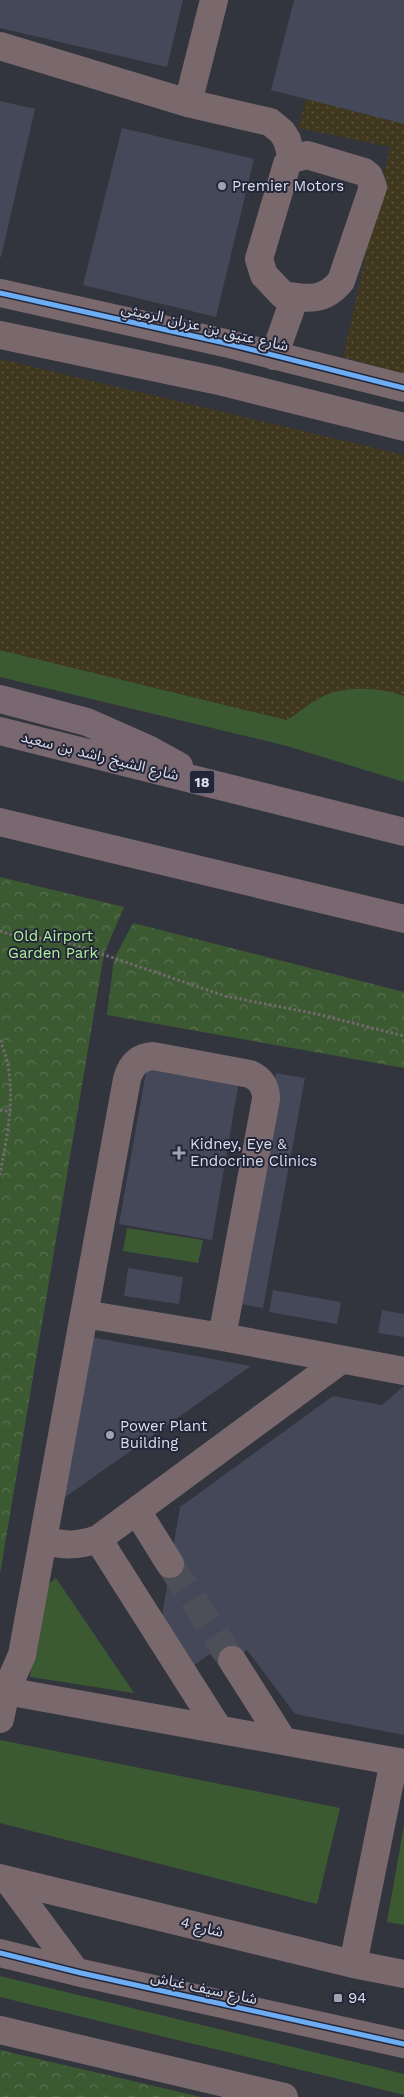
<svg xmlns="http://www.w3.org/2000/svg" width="404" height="2097" font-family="'Work Sans','Noto Sans Arabic',sans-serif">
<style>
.green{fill:#3c5a32}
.forest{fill:url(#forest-crowns)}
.sand{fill:url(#sand-dots)}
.building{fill:#454858}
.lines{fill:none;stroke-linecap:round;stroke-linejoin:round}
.minor-tunnel{stroke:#4c4e58;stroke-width:28;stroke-dasharray:28 14;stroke-linecap:butt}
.path{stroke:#73696e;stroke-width:3;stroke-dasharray:2.5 2.5;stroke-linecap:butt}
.minor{stroke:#79686c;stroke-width:28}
.major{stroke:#79686f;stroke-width:28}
.cycleway-casing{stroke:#232639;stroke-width:8}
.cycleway{stroke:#6dadf4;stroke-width:5}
.poi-dot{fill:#a0a3af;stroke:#232639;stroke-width:2}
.labels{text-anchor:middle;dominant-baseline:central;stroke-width:4;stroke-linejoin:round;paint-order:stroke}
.shield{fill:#232639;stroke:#a4a8b6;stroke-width:1}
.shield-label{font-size:14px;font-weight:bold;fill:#dcdfec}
.poi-label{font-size:15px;fill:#dcdfec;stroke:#232639;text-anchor:start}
.street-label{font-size:15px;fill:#dcdfec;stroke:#232639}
.park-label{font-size:15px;fill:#aff098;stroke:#232639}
</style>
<defs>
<pattern id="forest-crowns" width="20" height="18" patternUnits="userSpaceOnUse" patternTransform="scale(1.25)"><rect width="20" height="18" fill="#3c5a32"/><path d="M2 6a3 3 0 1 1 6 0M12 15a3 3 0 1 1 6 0" fill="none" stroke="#587150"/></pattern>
<pattern id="sand-dots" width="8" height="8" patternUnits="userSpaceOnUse" patternTransform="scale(1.25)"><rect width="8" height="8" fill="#3f381e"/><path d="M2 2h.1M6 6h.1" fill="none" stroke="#5a543f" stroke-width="1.8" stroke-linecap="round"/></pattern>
</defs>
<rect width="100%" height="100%" fill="#32343e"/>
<path class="green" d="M0 650 287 720C298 713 308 704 319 698 343 685 380 686 404 696V782L287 746 0 677Z
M127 1228 203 1240 198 1263 123 1251Z
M56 1578 134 1693 30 1677 44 1587Z
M0 1740 340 1808 317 1904 0 1823Z
M404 1825V1925L387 1922Z
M0 1976 404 2074V2095L0 1997Z"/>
<path class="forest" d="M0 877 124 907 104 954 0 1574Z
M133 923 404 992V1068L107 1015 114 959Z
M0 2050 201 2097H0Z"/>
<path class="sand" d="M333 0H404V374L343 357 390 147 298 128Z
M0 359 404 455V696C380 687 343 685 320 698 308 704 298 713 287 720L0 650Z"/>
<path class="building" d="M0 0H183L167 67 0 28Z
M294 0H404V124L271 90Z
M0 101 35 109 1 257H0Z
M122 128 254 159 216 317 83 285Z
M147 1066 239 1081 212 1240 119 1224Z
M276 1073 305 1078 263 1308 234 1303Z
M128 1268 183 1277 179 1304 124 1296Z
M273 1290 341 1302 337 1324 269 1312Z
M382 1310 404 1314V1337L378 1333Z
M85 1336 251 1366 54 1505Z
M404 1386V1735L295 1714 247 1650 220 1667 210 1654 190 1668 160 1628 180 1507 333 1396 382 1405Z"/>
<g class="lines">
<path class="minor-tunnel" d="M170 1564 232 1660"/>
<path class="path" d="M0 931 15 936 61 940 225 996 317 1014 404 1036
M0 1040C19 1084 8 1130 0 1175
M0 1110 11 1112"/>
<path class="minor" d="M0 46 188 103 270 122 282 132 287 140 292 159
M188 103 214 0
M307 155 364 172 369 176 373 187 341 281C324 302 308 299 283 295L264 275 259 259 287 164 292 159Z
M0 293 225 343 404 388
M0 335 219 381 404 427
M274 356 295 297
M84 1314 222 1337 404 1371
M137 1511 170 1564
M98 1539 218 1728
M43 1540C63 1546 78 1546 98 1539L341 1360
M232 1660 282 1739
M6 1691 404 1763
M0 1719 6 1691 22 1655 127 1079C131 1065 139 1057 153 1056L250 1074C261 1079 266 1087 266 1099L222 1337
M0 1878 353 1964 404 1974
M8 1880 76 1972
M0 1953 81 1973 404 2044
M353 1964 394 1761
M0 2030 284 2097"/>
<path class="major" d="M0 699 87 722 148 749 179 766
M0 731 404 832
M0 822 404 919"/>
<g class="cycleway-casing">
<path id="cycleway" d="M0 293 225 343 404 388
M0 1953 81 1973 404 2044"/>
</g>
<use href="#cycleway" class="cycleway"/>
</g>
<g class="poi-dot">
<circle cx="222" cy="186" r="5"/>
<path d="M176.5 1145.5h5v5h5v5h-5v5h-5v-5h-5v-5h5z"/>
<circle cx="110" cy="1435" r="5"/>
<rect x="333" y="1993" width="10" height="10" rx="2.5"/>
</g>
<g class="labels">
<rect class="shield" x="189.5" y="770.5" width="25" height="23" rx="4"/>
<g class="shield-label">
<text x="202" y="782">18</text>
</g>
<g class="poi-label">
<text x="232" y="186">Premier Motors</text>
<text x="190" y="1144">Kidney, Eye &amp;<tspan x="190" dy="17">Endocrine Clinics</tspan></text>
<text x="120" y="1426">Power Plant<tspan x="120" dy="17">Building</tspan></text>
<text x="348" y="1998">94</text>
</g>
<g class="street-label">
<text transform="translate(205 327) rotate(13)">شارع عتيق بن عزران الرميثي</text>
<text transform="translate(100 756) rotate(14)">شارع الشيخ راشد بن سعيد</text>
<text transform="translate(202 1927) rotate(14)">شارع 4</text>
<text transform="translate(204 1988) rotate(12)">شارع سيف غباش</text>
</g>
<g class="park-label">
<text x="53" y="936">Old Airport<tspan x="53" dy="17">Garden Park</tspan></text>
</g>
</g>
</svg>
